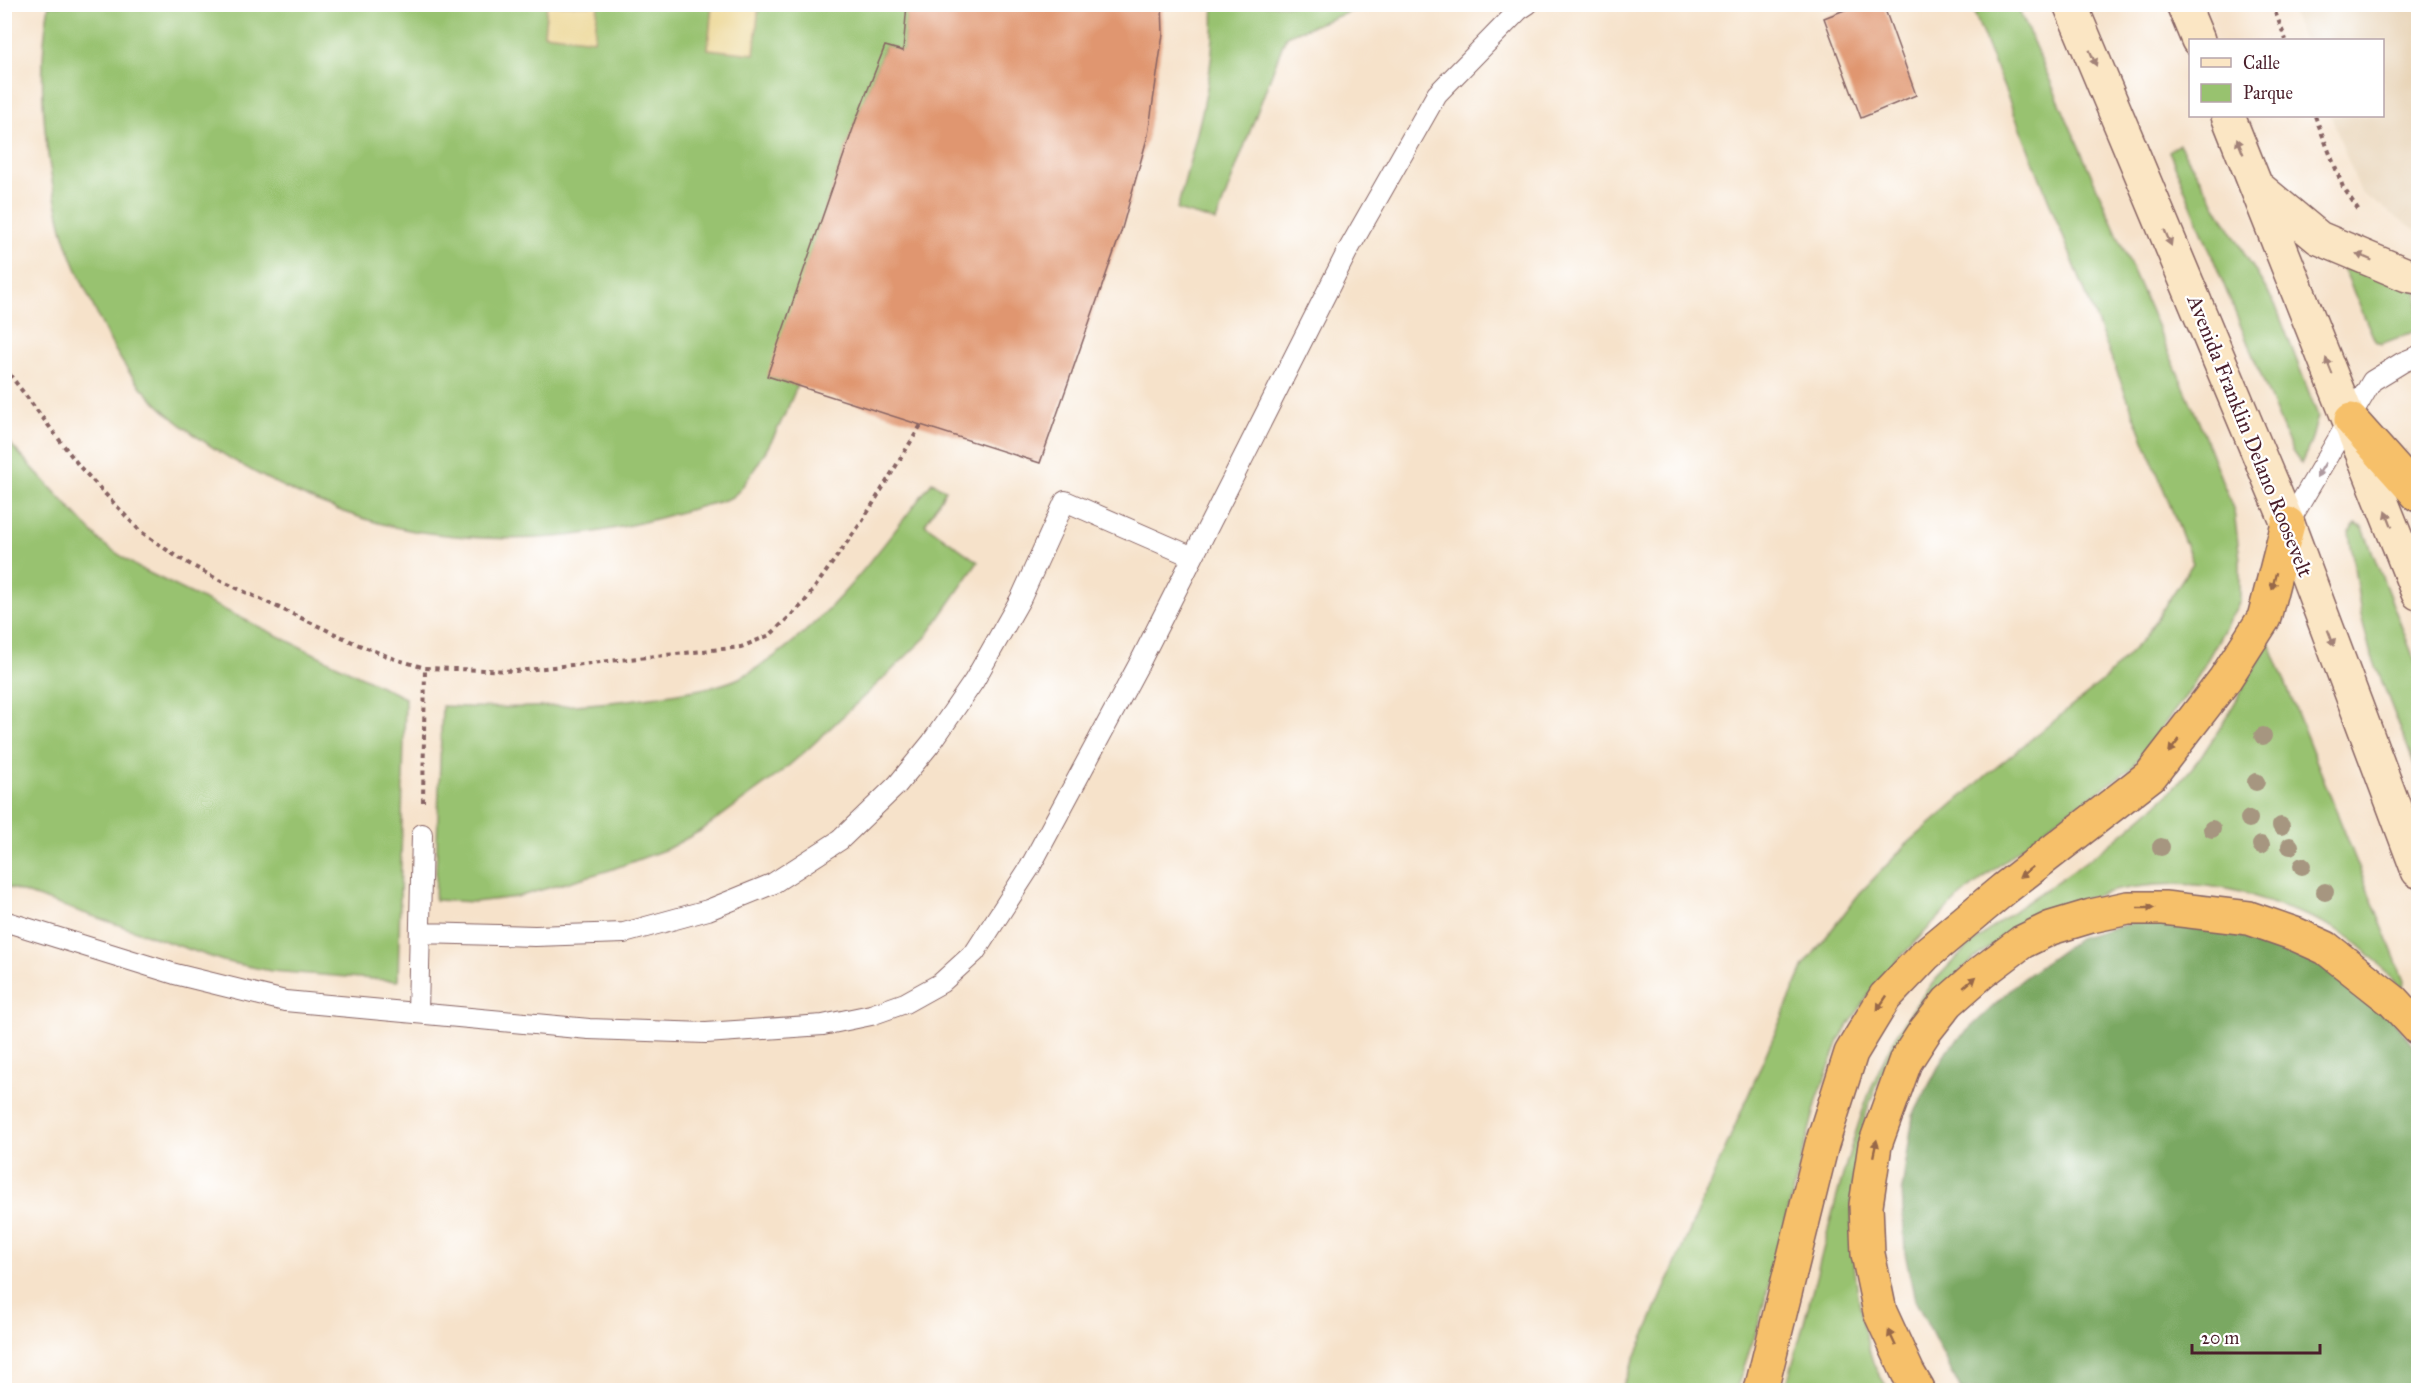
<svg xmlns="http://www.w3.org/2000/svg" width="2423" height="1395" font-family="'IM FELL Great Primer',serif">
<style>
.built{fill:#e8d4b7}
.green{fill:#98c26f;stroke:#71704d;stroke-width:1.5}
.forest{fill:#7aa862;stroke:#626446;stroke-width:1.5}
.sand{fill:#eeda9e;stroke:#9c7c64;stroke-width:1.5}
.building{fill:#e0966f}
.lines{fill:none;stroke-linecap:round;stroke-linejoin:round}
.service-casing{stroke:#866363;stroke-width:22}
.secondary-casing{stroke:#866363;stroke-width:36}
.motorway-casing{stroke:#866363;stroke-width:36}
.path{stroke:#866363;stroke-width:4;stroke-dasharray:4.5 4.5;stroke-linecap:butt}
.service{stroke:#fff;stroke-width:20}
.secondary{stroke:#fbe6c4;stroke-width:33}
.motorway{stroke:#f6c06b;stroke-width:33}
.tree{fill:#a69680}
.oneway{fill:#a28278}
.oneway2{fill:#ae9aa0}
.oneway3{fill:#976748}
.labels{text-anchor:middle;dominant-baseline:central;stroke-width:4.5;stroke-linejoin:round;paint-order:stroke}
.street-label{font-size:21px;fill:#4a1f2b;stroke:#fff}
</style>
<rect width="100%" height="100%" fill="#fff"/>
<filter id="ink" filterUnits="userSpaceOnUse"><feTurbulence type="fractalNoise" baseFrequency=".0167" numOctaves="2"/><feDisplacementMap in="SourceGraphic" scale="12" xChannelSelector="R" yChannelSelector="G"/><feConvolveMatrix kernelMatrix="1 2 1 2 8 2 1 2 1" color-interpolation-filters="sRGB"/></filter>
<filter id="wash" filterUnits="userSpaceOnUse"><feTurbulence type="fractalNoise" baseFrequency=".008" numOctaves="4" result="noise"/><feDisplacementMap in="SourceGraphic" scale="24" xChannelSelector="R" yChannelSelector="G"/><feGaussianBlur stdDeviation="1.35" result="paint"/><feColorMatrix in="noise" values="0 0 0 0 0 0 0 0 0 0 0 0 0 0 0 0 0 1.4 0 .05"/><feComposite in="paint" operator="in"/></filter>
<g filter="url(#wash)">
<rect width="100%" height="100%" fill="#f6e2ca"/>
<path class="built" d="M2289 5H2418V231L2361 193 2331 116H2382V40H2303Z"/>
<path class="green" d="M49 5H907L903 51 885 46 856 120 768 376 797 386C783 421 767 453 744 484 741 488 737 494 732 497 723 502 709 504 699 507 651 521 604 533 555 537 509 541 461 538 414 531 327 516 201 455 142 388 120 364 108 337 94 308 82 282 66 248 60 220 44 150 36 75 49 5Z
M1213 5H1367L1286 36 1216 221 1177 210C1194 143 1217 75 1213 5Z
M1971 5H2017L2197 417 2234 511 2240 559V601L2191 689 2130 769 2047 827 1956 900 1880 978 1840 1038 1818 1097 1758 1326 1736 1390H1621L1804 966 1859 894 1907 844 1988 774 2102 682 2144 638 2193 563Z
M2179 144 2275 304 2318 416 2311 442 2301 464 2292 451 2169 151Z
M2337 254 2418 292V330L2381 344 2375 341Z
M4 437 102 543 139 568 405 698 398 981 271 971 223 961 5 886Z
M932 482 946 490 925 524 978 562 926 637 891 671 808 749 779 774 702 830 667 849 610 870 517 897 475 902 435 900 442 706C520 710 600 706 678 693 701 689 726 686 747 674 823 631 880 550 932 482Z
M2356 524 2363 528 2418 669V774L2370 651 2361 615 2349 532Z
M2269 642 2404 981 2403 989C2385 972 2368 950 2347 936 2326 921 2297 912 2273 904 2262 900 2252 895 2241 892 2096 857 1944 945 1881 1076 1856 1129 1849 1190 1853 1249 1856 1286 1861 1326 1873 1362 1876 1372 1884 1381 1889 1390H1785C1803 1330 1818 1268 1834 1207 1855 1131 1874 1059 1923 995 1973 930 2046 892 2110 844 2131 827 2153 808 2173 789 2214 748 2240 692 2269 642Z"/>
<path class="forest" d="M2135 922H2194L2250 931 2303 948 2390 1015 2418 1053V1390H1961L1915 1300 1905 1253 1902 1189 1913 1116 1947 1050 2022 979 2081 937Z"/>
<path class="sand" d="M547 5H598L594 40 544 34Z
M712 5H759L754 54 708 49Z"/>
<g id="blocks">
<path class="building" d="M907 4H1162L1163 34 1148 135 1121 232 1040 463 767 376 856 120 885 46 903 51Z
M1860 4H1883L1916 95 1861 118 1824 18Z"/>
</g>
</g>
<g filter="url(#ink)">
<use href="#blocks" fill-opacity="0" stroke="#866363" stroke-width="1.5"/>
<g class="lines">
<g class="service-casing">
<path id="service" d="M2288 524 2372 381 2403 362 2418 356
M4 921 175 974 285 1001 589 1029 706 1033 823 1025 871 1015 905 1003 941 983 975 952 1030 867 1139 664 1347 252 1437 94 1519 10 1528 4
M420 933 535 936 624 933 708 910 772 884 840 840 897 785 932 742 974 681 1021 598 1065 501 1193 557
M418 1013 422 834"/>
</g>
<g class="secondary-casing">
<path id="secondary" d="M2070 4 2288 524 2418 871
M2183 4 2198 40
M2228 116 2418 593
M2260 189 2319 238 2407 275 2418 277"/>
</g>
<g class="motorway-casing">
<path id="motorway" d="M2351 420 2418 495
M1761 1390 1822 1144 1851 1053 1885 997 1925 955 2004 889 2151 775 2225 679 2264 618 2288 524
M1918 1390 1908 1373 1880 1312 1868 1254 1866 1205 1875 1145 1905 1062 1925 1031 1948 1002 1981 973 2022 942 2051 928 2091 916 2128 908H2164L2249 918 2295 934 2326 948 2393 1001 2418 1028"/>
</g>
<path class="path" d="M2272 4 2286 40
M2315 116 2343 187 2360 212
M4 367 80 467 140 531 177 557 215 578 359 645 395 659 425 668 516 671 741 647 770 635 803 604 863 520 921 425
M423 802 425 668"/>
<use href="#service" class="service"/>
<use href="#secondary" class="secondary"/>
<use href="#motorway" class="motorway"/>
</g>
<g class="tree">
<circle cx="2263" cy="736" r="9"/>
<circle cx="2256" cy="782" r="9"/>
<circle cx="2249" cy="819" r="9"/>
<circle cx="2281" cy="826" r="9"/>
<circle cx="2212" cy="829" r="9"/>
<circle cx="2261" cy="845" r="9"/>
<circle cx="2290" cy="846" r="9"/>
<circle cx="2161" cy="847" r="9"/>
<circle cx="2302" cy="866" r="9"/>
<circle cx="2325" cy="892" r="9"/>
</g>
<defs><path id="oneway-solid" d="M-6-.8H1V-3.2L6.5 0L1 3.2V.8H-6Z" transform="scale(1.5)"/></defs>
<g class="oneway">
<use href="#oneway-solid" transform="translate(2093 58) rotate(67)"/>
<use href="#oneway-solid" transform="translate(2240 146) rotate(-112)"/>
<use href="#oneway-solid" transform="translate(2168 238) rotate(67)"/>
<use href="#oneway-solid" transform="translate(2364 257) rotate(-157)"/>
<use href="#oneway-solid" transform="translate(2329 366) rotate(-112)"/>
<use href="#oneway-solid" transform="translate(2389 519) rotate(-111)"/>
<use href="#oneway-solid" transform="translate(2331 638) rotate(69)"/>
</g>
<use class="oneway2" href="#oneway-solid" transform="translate(2321 470) rotate(121)"/>
<g class="oneway3">
<use href="#oneway-solid" transform="translate(2274 581) rotate(104)"/>
<use href="#oneway-solid" transform="translate(2174 746) rotate(128)"/>
<use href="#oneway-solid" transform="translate(2026 872) rotate(142)"/>
<use href="#oneway-solid" transform="translate(2146 908)"/>
<use href="#oneway-solid" transform="translate(1970 982) rotate(-41)"/>
<use href="#oneway-solid" transform="translate(1882 1003) rotate(124)"/>
<use href="#oneway-solid" transform="translate(1875 1148) rotate(-78)"/>
<use href="#oneway-solid" transform="translate(1892 1338) rotate(-115)"/>
</g>
</g>
<g class="labels">
<g class="street-label">
<text transform="translate(2250 436) rotate(68)">Avenida Franklin Delano Roosevelt</text>
</g>
</g>
<rect width="2423" height="1395" fill="none" stroke="#fff" stroke-width="24"/>
<rect x="2189" y="39" width="195" height="78" fill="#ffffff" stroke="#b7a5aa" stroke-width="1.5"/>
<rect x="2201" y="58" width="30" height="9" fill="#fbe6c4" stroke="#b7a5aa" stroke-width="1.5"/>
<text x="2243" y="69" font-size="18" fill="#4a1f2b">Calle</text>
<rect x="2201" y="84" width="30" height="18" fill="#98c26f" stroke="#b7a5aa" stroke-width="1.5"/>
<text x="2243" y="99" font-size="18" fill="#4a1f2b">Parque</text>
<path d="M2192 1344v9h128v-9" fill="none" stroke="#4a1f2b" stroke-width="3"/>
<text x="2201" y="1344" font-size="18" fill="#4a1f2b" stroke="#ffffff" stroke-width="4.5" paint-order="stroke">20 m</text>
</svg>
